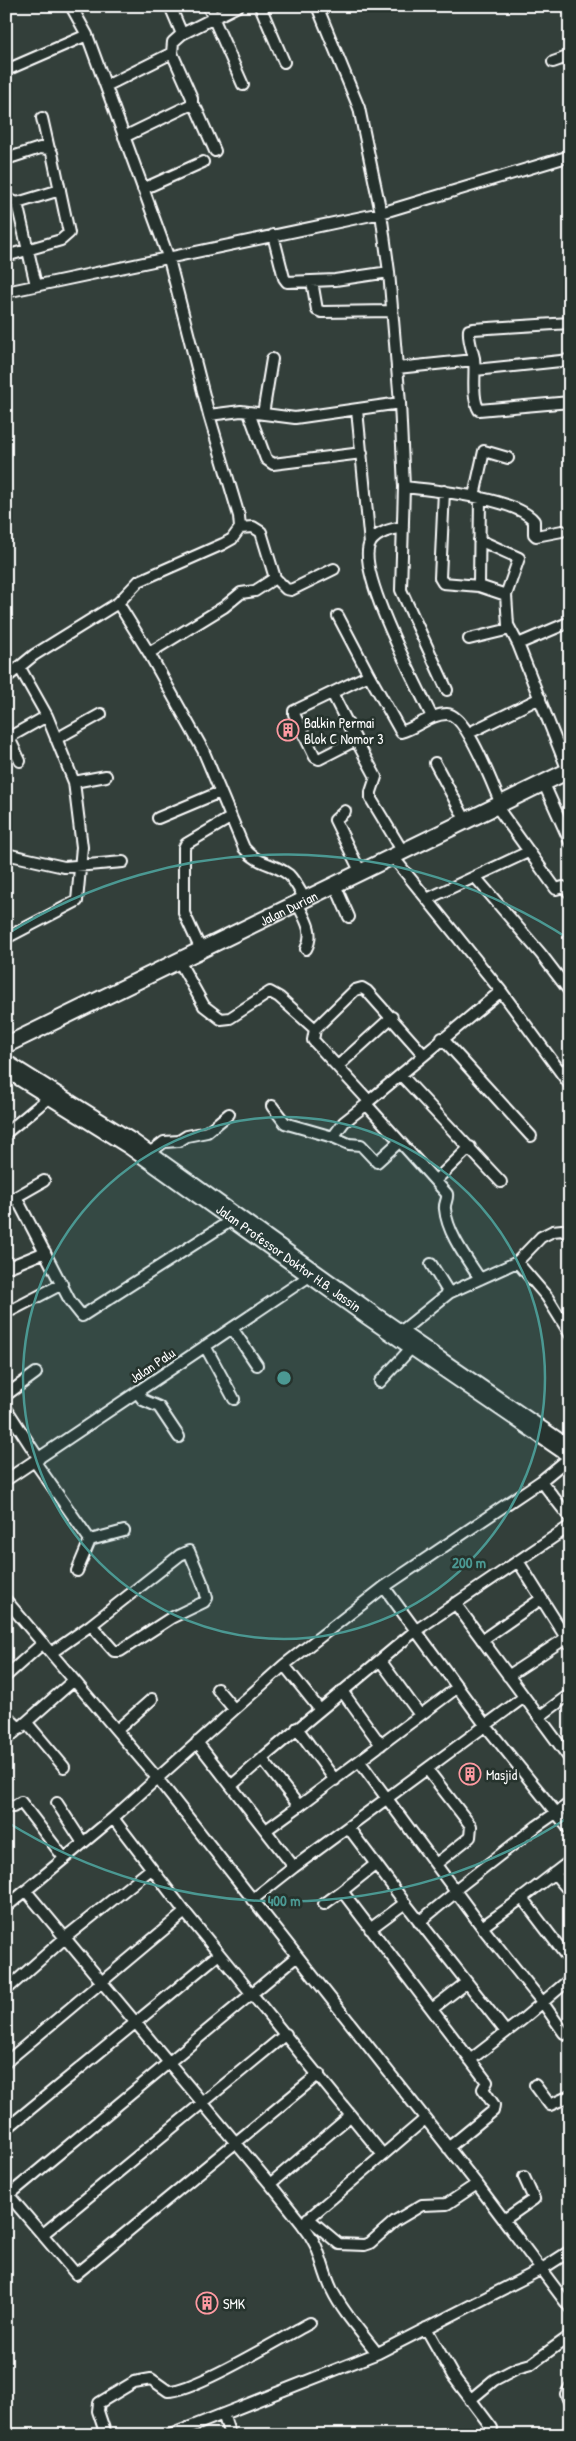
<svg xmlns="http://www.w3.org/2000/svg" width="576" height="2441" font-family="'Patrick Hand',sans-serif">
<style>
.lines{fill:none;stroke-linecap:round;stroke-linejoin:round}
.street-casing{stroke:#fff;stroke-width:14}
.secondary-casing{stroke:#fff;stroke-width:19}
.highway-casing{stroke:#fff;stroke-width:24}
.street{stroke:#26332d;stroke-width:10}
.secondary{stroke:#26332d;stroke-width:15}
.highway{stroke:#26332d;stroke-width:20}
.ring{fill:none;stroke:#4b9892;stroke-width:2.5}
.labels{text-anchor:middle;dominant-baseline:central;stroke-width:5;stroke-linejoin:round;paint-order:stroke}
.poi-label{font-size:14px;fill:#fff;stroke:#26332d;text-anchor:start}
.street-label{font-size:14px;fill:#fff;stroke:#26332d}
.centre{fill:#4b9892;stroke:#26332d;stroke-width:2.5}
.ring-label{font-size:15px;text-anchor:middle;font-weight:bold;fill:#4b9892;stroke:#26332d;stroke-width:5;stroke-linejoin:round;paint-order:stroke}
</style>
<rect width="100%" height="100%" fill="#333f3a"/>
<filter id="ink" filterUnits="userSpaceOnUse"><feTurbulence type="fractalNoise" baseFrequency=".02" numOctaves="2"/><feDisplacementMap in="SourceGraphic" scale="10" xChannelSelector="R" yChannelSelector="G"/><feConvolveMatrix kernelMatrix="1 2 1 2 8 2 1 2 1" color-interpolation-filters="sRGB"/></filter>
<g filter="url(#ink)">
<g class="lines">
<g class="street-casing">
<path id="street" d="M170 6 182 34
M208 6 243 85
M260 6 284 62
M317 6 359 108 381 213 389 272 400 403 404 487 401 590 447 690
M553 62 570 56
M11 68 87 35
M106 86 172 53
M192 104 197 110 215 151
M42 118 49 149
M124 137 192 104V98L172 53 173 42 182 34 238 6
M6 159 40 148 49 149 52 153 69 233 61 240 6 256
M143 189 203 162
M6 198 17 203 60 190
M17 203 36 285
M273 235 284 278 287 282 335 280 389 272
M312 281 317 310 322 312 392 311
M6 292 381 213 570 156
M570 323 473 329 469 330C468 340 472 349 474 358 476 373 471 397 479 410L570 402
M397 368 474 360
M475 370 570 360
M357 410 370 544
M249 413 266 459 273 464 362 453
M263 414 272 359
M209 415 241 411 295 418 400 403
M404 487C433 490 517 498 534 521V534L536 536 562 531
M444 491 440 578 443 583 479 586
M474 496 484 451 508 458
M480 497 479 586 506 595 508 625 518 644 568 771
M403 527C392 529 377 532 370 543 355 570 418 687 432 717
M240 528 253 527 261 532 275 578
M479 540 519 558 506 595
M118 603 149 653 203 750 244 848C259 866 273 862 289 875 295 881 300 891 305 899
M338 616 369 675
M469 639 510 629
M518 644 570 622
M149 653 224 607 241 593 255 591 275 578 286 589 291 590 334 569
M6 678 34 655 118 603 139 581 223 544 232 539 240 528 239 516 209 415 169 259 87 35 71 6
M332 693 356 740
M469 733 540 698
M9 738 20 761
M6 739 47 716
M56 739 101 714
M435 763 466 821
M74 782 106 776
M544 784 570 842
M497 807 556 889 563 887 570 893
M345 811 335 820 361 873
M158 818 220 792
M403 852 371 799V792L376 777 356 740 319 759 315 757 294 714V711L369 675 401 732C417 728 430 714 447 714 467 714 493 787 501 804
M6 854 64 867 123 862
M393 857 501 991 570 1085
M476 878 541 954 570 992
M335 885 349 917
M427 899 528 852
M297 903C305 919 315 932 306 949
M6 938 77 901 82 847 74 782 47 716 20 668
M201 950 184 913V848L186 844 230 818
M179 961 204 1006 221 1019 230 1018 270 992 279 997 315 1029
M442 1038 531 1136
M338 1066 392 1017
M561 1073 570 1066
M401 1075 501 1182
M369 1101 313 1040 315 1029 355 990 362 988 367 991 423 1054
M272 1106 285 1123 291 1125 333 1137 344 1122 367 1104
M6 1133 52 1095
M333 1137 349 1144 361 1145 377 1162 399 1142
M147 1155 164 1142 179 1141 187 1136 207 1132 229 1114
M436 1180 470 1147
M44 1181 16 1197 70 1301 82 1316 235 1218
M6 1202 16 1197
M6 1261 11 1266 45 1252
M517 1262 547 1297 570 1334
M431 1264 449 1293
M480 1279C467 1259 447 1233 445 1209 444 1203 448 1200 447 1194L367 1105 369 1101 501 991
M12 1310 62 1284
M232 1328 257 1365
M398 1334 449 1293 517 1262 541 1237 553 1231 562 1230 570 1235
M205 1346 234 1399
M380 1382 414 1345
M137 1392 143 1400 159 1407 179 1437
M6 1395 36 1373
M6 1408 39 1459
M35 1462 90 1540 77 1571
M6 1480 314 1273
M541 1481 570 1518
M90 1540 124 1531
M189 1551 204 1587 207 1598 204 1602 171 1618 120 1651H114L91 1625 180 1555Z
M518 1561 570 1644
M384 1587 486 1726 570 1830
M6 1600 157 1778 477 2184 570 2308
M455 1603 570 1759
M482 1640 541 1599
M51 1653 91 1625
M380 1660 420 1715
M284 1665 320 1710
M6 1676 43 1643
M508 1676 566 1638
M217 1689 233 1708
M342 1691 381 1745
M6 1715 20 1729
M539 1717 570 1694
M27 1723 64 1767
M297 1728 335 1780
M117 1730 152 1699
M6 1740 74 1680
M197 1742 294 1867 252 1900
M360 1762 482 1927 543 2003 564 2033
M427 1769 471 1826 470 1837 436 1864
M231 1786 262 1759
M57 1803 83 1843
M6 1805 13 1807 21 1802 64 1858
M299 1806 458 1687
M113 1818 185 1912 383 2155
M348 1827 405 1903 506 2032
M266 1830 299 1806 262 1759 265 1756 415 1631 570 1526
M294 1867 524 1697
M554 1873 570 1892
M455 1890 537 1826 570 1803
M26 1891 270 2184 350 2116
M342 1891 376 1864
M522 1898 570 1861
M324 1904 342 1891 487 2082 483 2089 494 2105 493 2111 448 2148
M6 1907 113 1818 284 1665 384 1587 541 1481 570 1457
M419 1922 456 1892
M482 1927 522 1898 570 1961
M370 1929 405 1903
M6 1990 66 1937 151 1869
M432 2009 467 1982
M470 2060 523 2019 570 1979
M6 2062 185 1912
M535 2085 550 2105 570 2096
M6 2129 219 1954
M270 2184 302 2224 425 2119
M6 2192 76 2274 319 2074
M9 2195 296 1957
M308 2218 339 2244 364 2245 370 2243 395 2221 422 2205 447 2204 477 2184
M504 2220 534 2199 524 2177
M302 2224C322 2248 320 2265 332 2290 343 2313 362 2333 377 2353
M43 2234 286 2034
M426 2328 453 2376 492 2428
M570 2387 566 2394 570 2404
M470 2400 494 2380 517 2368 531 2364 570 2336
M223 2414 230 2435
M106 2435 98 2411 99 2403 134 2382 151 2379 168 2391C193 2392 283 2337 310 2323
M170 2435 378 2353 542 2269 570 2251"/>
</g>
<g class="secondary-casing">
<g id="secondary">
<path id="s1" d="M6 1045 570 770"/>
</g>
</g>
<g class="highway-casing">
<g id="highway">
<path id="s2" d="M6 1066 131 1144 370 1315 570 1452"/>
</g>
</g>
<use href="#street" class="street"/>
<use href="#secondary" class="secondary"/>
<use href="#highway" class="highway"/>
</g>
</g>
<circle cx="284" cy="1378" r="261" fill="#4b9892" fill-opacity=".12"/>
<g class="ring">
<circle cx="284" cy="1378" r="261"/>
<path d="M569 1817A523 523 0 0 1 7 1822M7 934A523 523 0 0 1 569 939"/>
</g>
<defs>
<g id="building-ring" transform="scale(1.125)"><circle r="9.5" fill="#26332d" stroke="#ff9aa2" stroke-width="1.5"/><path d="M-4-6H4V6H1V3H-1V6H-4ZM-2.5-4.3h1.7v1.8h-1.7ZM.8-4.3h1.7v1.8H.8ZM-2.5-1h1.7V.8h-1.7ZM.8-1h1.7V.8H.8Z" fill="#ff9aa2"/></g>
</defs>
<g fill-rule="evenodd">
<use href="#building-ring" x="288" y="730"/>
<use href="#building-ring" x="470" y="1774"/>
<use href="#building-ring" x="207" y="2303"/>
</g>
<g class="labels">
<g class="poi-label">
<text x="304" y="722">Balkin Permai<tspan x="304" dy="16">Blok C Nomor 3</tspan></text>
<text x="486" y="1774">Masjid</text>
<text x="223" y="2303">SMK</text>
</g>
<g class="street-label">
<text stroke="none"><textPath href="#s1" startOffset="314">Jalan Durian</textPath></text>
<text stroke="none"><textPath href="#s2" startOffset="342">Jalan Professor Doktor H.B. Jassin</textPath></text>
<text transform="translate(152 1365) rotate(-34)">Jalan Palu</text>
</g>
</g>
<circle cx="284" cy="1378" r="8" class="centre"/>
<g class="ring-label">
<text x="469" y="1568">200 m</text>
<text x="284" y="1906">400 m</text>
</g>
<rect width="576" height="2441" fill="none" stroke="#26332d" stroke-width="25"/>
<rect x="12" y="12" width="551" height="2416" fill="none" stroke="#fff" stroke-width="2" filter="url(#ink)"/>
</svg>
